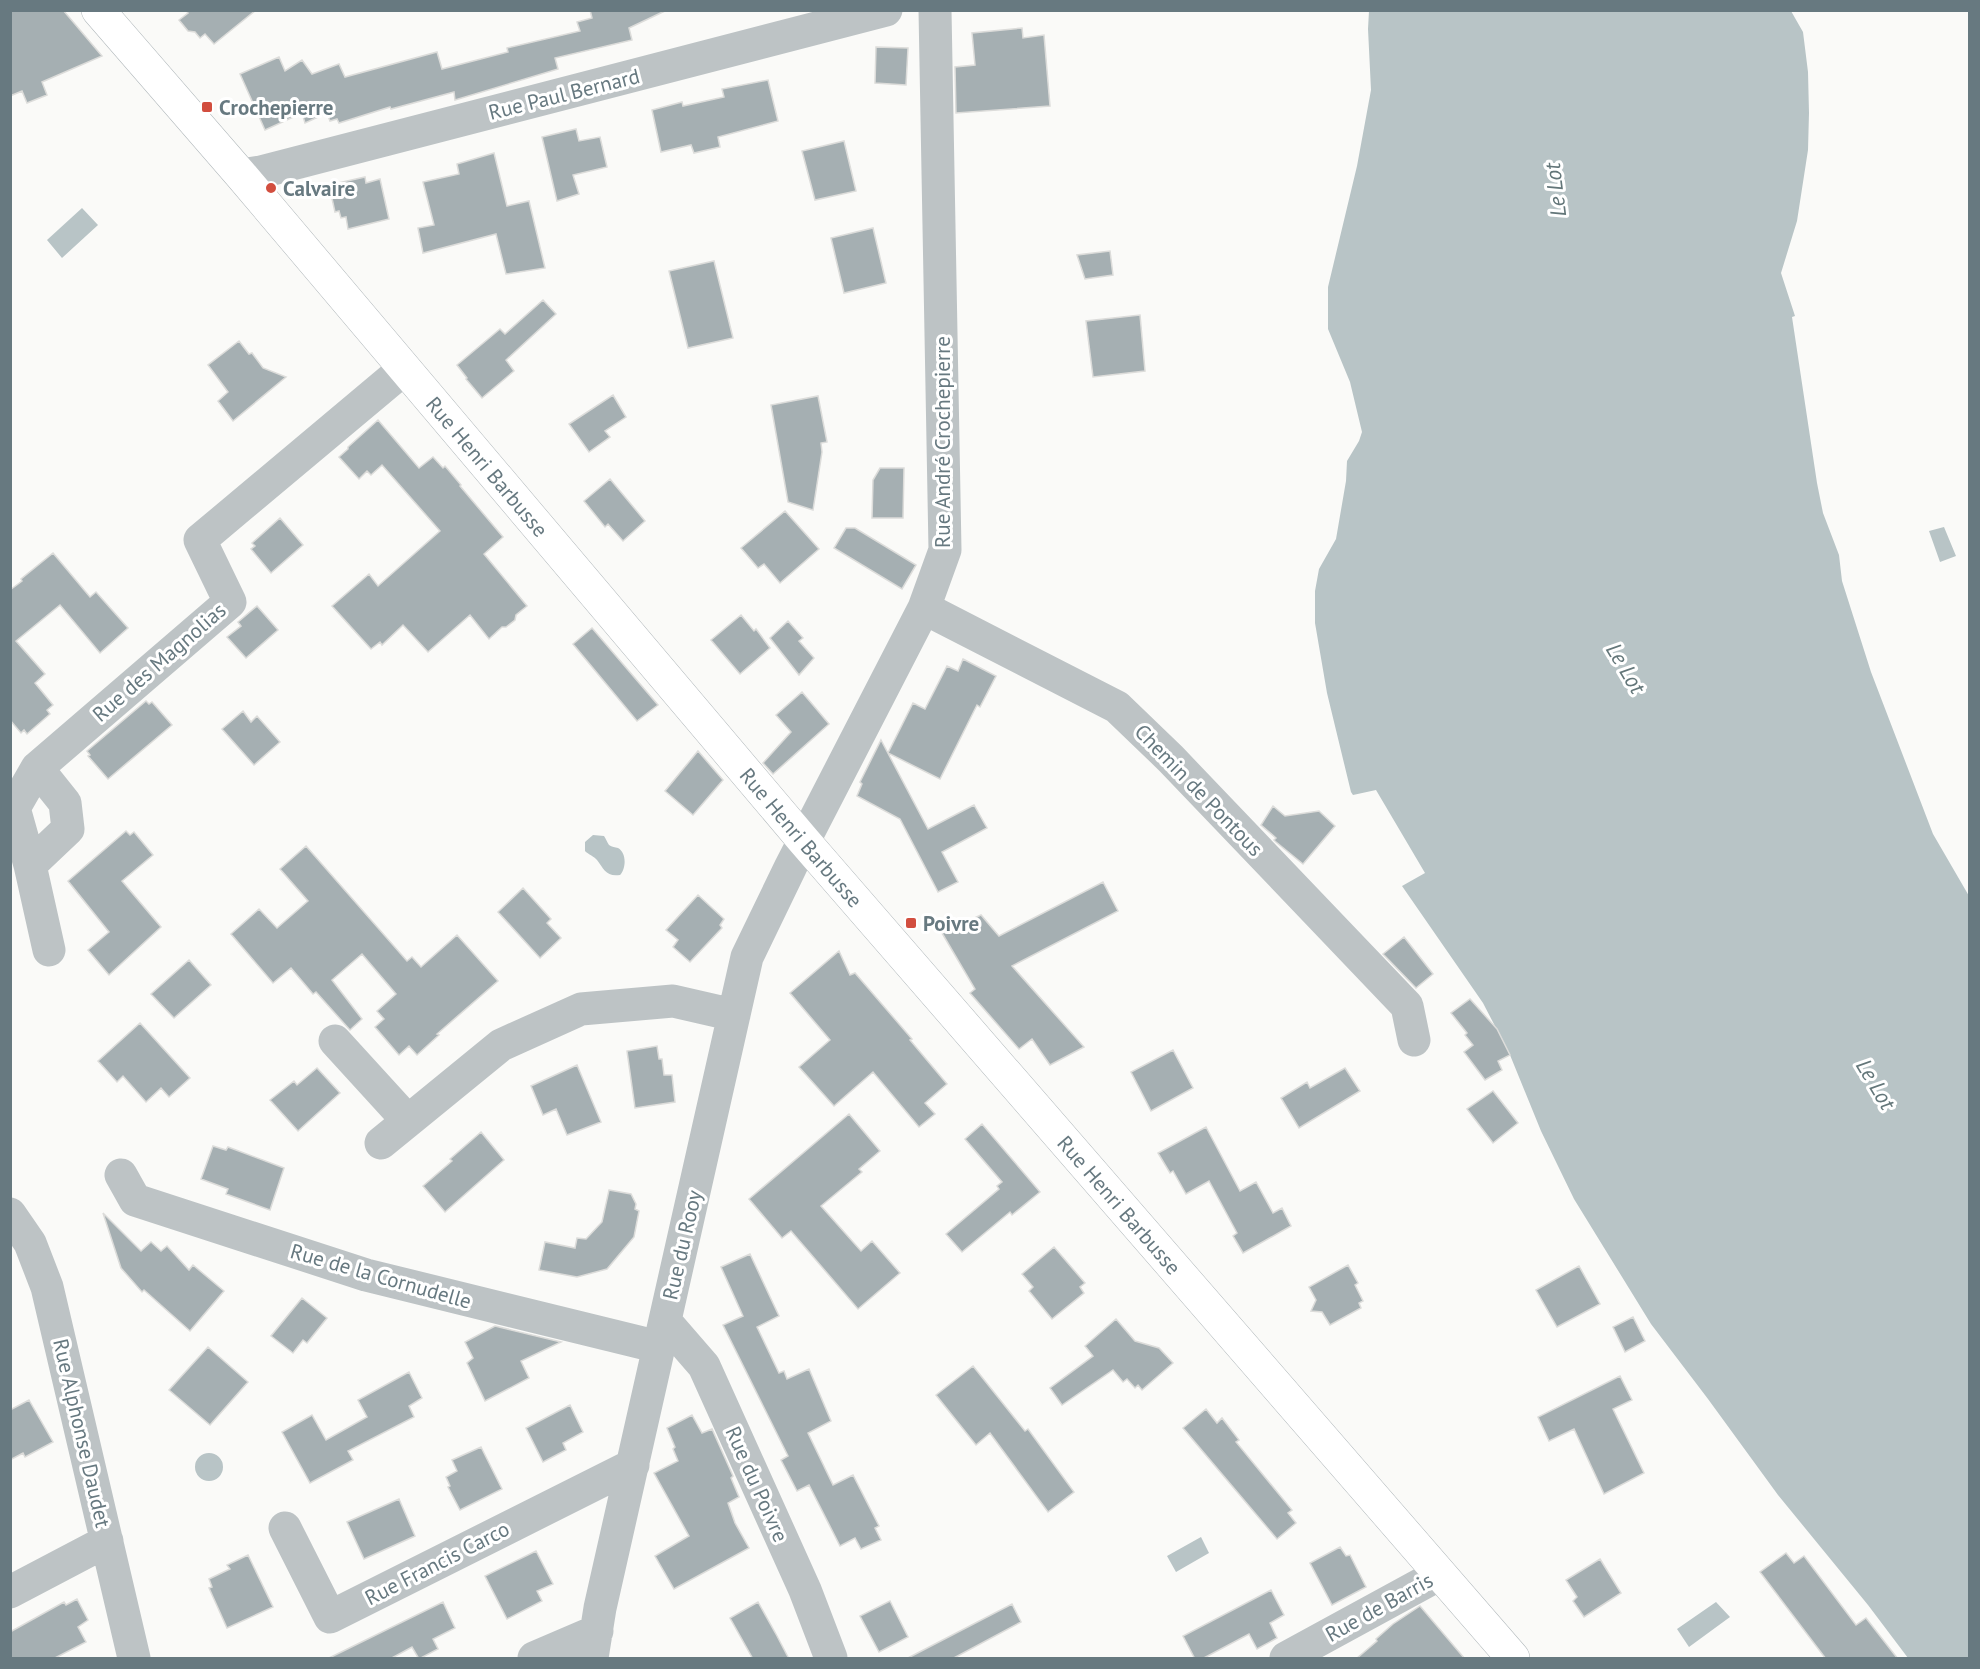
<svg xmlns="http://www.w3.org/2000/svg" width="1980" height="1669" font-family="'PT Sans',sans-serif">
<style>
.water{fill:#b8c4c6}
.building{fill:#a5afb2;stroke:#dcdcda;stroke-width:1.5}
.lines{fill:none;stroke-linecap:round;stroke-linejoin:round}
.secondary-casing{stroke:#b2b9bc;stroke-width:34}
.street{stroke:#bdc3c5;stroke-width:33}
.secondary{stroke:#fff;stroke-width:33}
.poi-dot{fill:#d24e3f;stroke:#fff;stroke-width:2}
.labels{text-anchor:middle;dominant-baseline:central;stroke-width:6;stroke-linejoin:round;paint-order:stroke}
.street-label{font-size:21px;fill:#677980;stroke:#fff}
.poi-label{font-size:21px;font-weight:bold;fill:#677980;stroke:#fff;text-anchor:start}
.water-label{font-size:22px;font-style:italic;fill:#637679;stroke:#fff}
</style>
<rect width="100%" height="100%" fill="#fafaf8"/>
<path class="water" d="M1369 11H1791L1803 32 1808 72 1809 113 1808 150 1797 221 1781 273 1795 316 1792 317 1817 483 1823 513 1839 555 1842 581 1871 672 1933 834 1969 896V1658H1908L1868 1605 1778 1495 1708 1399 1651 1324 1574 1199 1541 1131 1510 1055 1483 1003 1402 886 1425 873 1376 790 1353 795 1351 792 1327 693 1315 623V591L1319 569 1336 539 1346 481 1347 461 1359 441 1362 432 1350 382 1328 329V287L1357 166 1371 90 1368 29Z
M82 208 98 225 62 258 47 240Z
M1944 527 1956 556 1940 562 1929 531Z
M593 835 604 836C606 839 607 842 609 845 612 847 615 847 618 848 627 853 626 869 620 875 606 877 604 869 597 860 595 857 588 854 585 851V842Z
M195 1467a14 14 0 1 1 28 0a14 14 0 1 1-28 0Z
M1201 1537 1209 1553 1176 1572 1167 1556Z
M1716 1602 1730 1617 1689 1647 1677 1629Z"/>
<path class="building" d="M10 10H63L102 56 42 82 47 95 27 103 22 91 10 96Z
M186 10H256L214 44 205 34 200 38 195 32 188 31 179 20 188 13Z
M590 10H667L629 28 632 40 555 58 558 69 455 100 454 92 391 109 390 107 339 123 337 119 330 121 327 113 305 123 302 113 265 130 240 74 279 57 285 71 302 60 312 74 339 64 345 77 437 52 442 69 508 52 507 48 580 31 577 22 592 18Z
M1022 28 1023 38 1044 35 1050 106 956 113 955 67 975 65 972 33Z
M876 47 908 48 906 85 875 83Z
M768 80 778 121 718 137 720 147 694 153 691 145 661 152 652 110 682 102 683 106 724 97 722 89Z
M576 129 579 141 600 137 607 167 573 175 579 194 557 201 542 137Z
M844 141 856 191 815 200 802 151Z
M494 153 507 206 529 201 545 268 506 274 496 234 423 253 418 228 434 225 423 182 459 174 457 164Z
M365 177 366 183 380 179 389 219 348 229 346 217 341 218 339 211 335 212 329 185Z
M873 228 886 283 844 293 831 238Z
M1110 251 1113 275 1085 279 1077 255Z
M714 261 733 338 688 348 669 271Z
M543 300 556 314 506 360 514 371 482 398 466 379 467 378 457 365 500 329 505 334Z
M1140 315 1145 371 1093 377 1086 321Z
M239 341 249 354 252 353 263 368 286 377 233 421 218 401 228 392 208 365Z
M613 395 626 417 605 431 610 437 589 452 569 424Z
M818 396 827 442 821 443 822 452 813 510 788 502 771 405Z
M378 420 419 468 433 457 443 468 445 466 461 485 460 486 503 537 484 554 527 606 516 615 515 620 506 627H502L489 639 470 615 428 652 403 625 382 645 380 642 371 649 332 606 369 574 378 586 440 531 382 465 371 475 367 471 359 479 339 457 348 449V447Z
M880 468H904L903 518H872L873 480Z
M610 479 645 521 623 541 608 524 605 527 584 501Z
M785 511 819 549 780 583 764 564 758 568 741 548Z
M280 518 303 545 271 573 251 549 255 546 252 543Z
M846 528H855L916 565 902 589 834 548Z
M53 553 90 597 96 592 128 628 100 653 60 605 16 641 45 674 35 683 53 705 47 710 50 714 27 734 24 730 21 733 10 720V590L22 581 21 579Z
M257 606 278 630 246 658 227 637 241 626 238 622Z
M741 615 754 631 756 629 770 648 740 674 711 640Z
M788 621 803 638 799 641 814 658 799 675 770 638Z
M592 628 658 705 637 721 573 644Z
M963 659 996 676 980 707 977 705 940 779 888 753 913 703 925 709 947 666 958 671Z
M802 692 829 724 773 774 763 763 791 732 776 715Z
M146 701 149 704 152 702 172 725 108 779 88 756 90 755 87 751Z
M243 711 251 722 257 716 280 742 254 765 222 729Z
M881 740 928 829 974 805 987 828 942 852 958 882 938 892 900 819 857 796 862 784 860 782Z
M698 751 723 780 693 815 665 791Z
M1273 806 1285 816 1319 811 1335 826 1303 864 1276 842 1274 840 1276 838 1261 825Z
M126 831 130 835 134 832 153 855 122 881 161 927 109 975 88 950 109 932 68 881Z
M306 846 407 961 412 957 421 967 457 935 498 981 437 1034 439 1035 417 1055 409 1046 399 1055 375 1027 384 1019 377 1011 396 994 362 954 332 980 362 1019 350 1030 316 992 313 994 291 968 273 983 231 934 259 909 277 928 308 901 280 869Z
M1103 882 1118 911 1012 966 1084 1047 1050 1065 1032 1039 1019 1049 970 993 975 989 942 933 981 915 999 936Z
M523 888 551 919 547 923 561 938 540 958 498 912Z
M698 895 724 919 720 925 722 928 690 962 673 947 678 940 666 930Z
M1404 937 1433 974 1416 988 1383 954Z
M839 951 850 975 855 973 912 1039 910 1040 947 1084 925 1103 935 1114 919 1127 873 1072 834 1106 799 1067 830 1040 790 993Z
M189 960 211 985 174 1018 151 994Z
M1470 999 1497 1029 1510 1055 1498 1061 1502 1070 1485 1080 1464 1052 1473 1045 1465 1035 1467 1033 1451 1013Z
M140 1023 190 1078 169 1097 161 1088 146 1102 123 1076 117 1082 98 1061Z
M657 1046 659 1059H662L664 1075H672L675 1102 635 1108 627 1051Z
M1173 1050 1193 1088 1151 1111 1131 1072Z
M577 1065 601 1122 567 1135 556 1109 543 1115 531 1086Z
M317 1068 340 1093 298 1131 270 1100 294 1081 297 1085Z
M1345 1068 1360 1091 1299 1128 1281 1098 1307 1082 1310 1088Z
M1493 1091 1518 1123 1493 1143 1467 1109Z
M849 1114 880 1151 859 1169 862 1172 821 1206 861 1251 872 1241 900 1273 858 1309 791 1231 782 1238 749 1199Z
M982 1124 1040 1192 1012 1215 1010 1212 962 1252 946 1234 999 1189 997 1186 1002 1182 965 1139Z
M1206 1127 1240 1191 1256 1182 1273 1213 1282 1208 1291 1226 1243 1253 1233 1236 1237 1233 1209 1181 1186 1194 1173 1171 1170 1173 1158 1153Z
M481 1132 504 1160 445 1212 423 1186 452 1161 450 1159Z
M213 1146 226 1150 228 1147 284 1168 270 1210 226 1194 228 1189 201 1179Z
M609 1190 631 1194 636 1204 635 1209 639 1211 634 1237 607 1269 577 1277 539 1270 545 1242 575 1248 577 1238 586 1239 602 1222Z
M103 1213 141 1251 151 1242 161 1251 167 1246 189 1270 193 1265 224 1291 190 1331 144 1290 142 1292 121 1268Z
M1054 1247 1085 1283 1080 1287 1084 1293 1052 1319 1029 1291 1033 1287 1022 1274Z
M750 1254 779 1316 757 1327 779 1373 784 1371 787 1379 809 1369 831 1421 808 1433 833 1485 853 1475 879 1526 875 1528 881 1540 861 1549 855 1538 840 1546 809 1485 797 1491 781 1460 788 1456 723 1325 743 1316 721 1267Z
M1348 1265 1358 1283 1355 1285 1363 1301 1359 1303 1361 1308 1330 1325 1322 1312 1311 1311 1316 1300 1309 1287Z
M1579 1266 1600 1304 1557 1327 1536 1290Z
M302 1298 327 1318 307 1343 303 1340 293 1353 271 1336Z
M1633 1317 1645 1341 1625 1352 1613 1327Z
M1116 1319 1135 1341 1159 1348 1173 1363 1142 1390 1138 1385 1135 1388 1127 1379 1123 1382 1113 1370 1062 1405 1050 1388 1093 1356 1085 1346Z
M495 1326 561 1342 521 1361 529 1378 485 1401 467 1363 473 1358 465 1342Z
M208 1347 248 1382 210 1425 169 1390Z
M973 1366 1025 1431 1028 1429 1074 1492 1048 1512 990 1433 976 1445 936 1395Z
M409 1372 422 1398 409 1406 414 1417 348 1451 353 1460 310 1483 282 1432 312 1415 326 1440 367 1417 358 1400Z
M1620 1376 1632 1400 1613 1409 1644 1473 1604 1494 1574 1429 1549 1441 1538 1417Z
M29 1400 53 1442 25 1457 23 1453 10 1460V1410Z
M570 1405 583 1432 563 1443 566 1450 543 1462 526 1428Z
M1206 1409 1217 1423 1222 1418 1239 1440 1236 1442 1292 1510 1288 1513 1296 1523 1277 1539 1183 1428Z
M692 1415 702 1433 712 1429 733 1476 731 1478 739 1497 728 1503 735 1523 749 1548 674 1589 655 1556 689 1536 654 1473 678 1461 673 1449 675 1447 667 1428Z
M481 1447 502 1489 460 1510 448 1487 450 1486 446 1477 457 1471 452 1460Z
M399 1499 415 1536 364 1559 347 1522Z
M1340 1547 1346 1556 1350 1555 1366 1587 1332 1605 1310 1563Z
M536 1551 553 1584 537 1591 542 1601 507 1619 485 1576Z
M1786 1553 1794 1563 1804 1556 1856 1625 1866 1618 1898 1659H1826L1760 1572Z
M248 1555 273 1607 227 1628 209 1588 212 1587 209 1579 230 1569 227 1565Z
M1600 1559 1621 1593 1584 1617 1573 1601 1577 1597 1566 1580Z
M1271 1590 1284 1615 1270 1623 1277 1638 1257 1649 1249 1634 1202 1659H1195L1183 1636Z
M77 1599 88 1620 78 1627 86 1642 53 1659H10V1632L64 1602 66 1605Z
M890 1601 908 1637 879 1652 860 1616Z
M443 1602 455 1628 433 1639 438 1649 419 1659 412 1647 390 1659H327Z
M758 1602 777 1636 789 1659H753L730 1618Z
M1012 1604 1021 1622 952 1659H906Z
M1420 1606 1465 1659H1356L1377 1641 1376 1639 1393 1624Z"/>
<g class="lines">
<g class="secondary-casing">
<g id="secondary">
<path id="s1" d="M98 10 241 175 804 841 1513 1658"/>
</g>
</g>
<path class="street" d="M241 175 261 172 886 10
M924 608 1117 707 1171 759 1407 1006 1414 1040
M30 865 68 829 65 803 37 768
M49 950 30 865 14 808 37 768 230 602 200 540 404 369
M335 1041 408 1121 501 1045 581 1009 673 1001 734 1015
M381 1143 408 1121
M121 1175 135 1200 366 1275 659 1347
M10 1214 30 1243 47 1287 134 1658
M665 1321 704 1366 805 1590 831 1658
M285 1528 330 1617 633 1465
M10 1592 107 1541
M534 1658 597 1631
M592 1658 600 1608 747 957 791 866 924 608 945 550 935 10
M1286 1658 1440 1574"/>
<use href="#secondary" class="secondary"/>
</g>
<g class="poi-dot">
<rect x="201" y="101" width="12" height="12" rx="3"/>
<circle cx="271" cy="188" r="6"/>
<rect x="905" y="917" width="12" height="12" rx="3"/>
</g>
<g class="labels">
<g class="street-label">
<text transform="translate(564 94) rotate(-14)">Rue Paul Bernard</text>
<text transform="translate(942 442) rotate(-90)">Rue André Crochepierre</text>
<text stroke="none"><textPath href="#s1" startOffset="600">Rue Henri Barbusse</textPath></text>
<text transform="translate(159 662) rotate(-41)">Rue des Magnolias</text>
<text transform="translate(1199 790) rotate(46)">Chemin de Pontous</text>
<text stroke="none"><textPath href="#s1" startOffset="1086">Rue Henri Barbusse</textPath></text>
<text stroke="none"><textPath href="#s1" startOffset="1572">Rue Henri Barbusse</textPath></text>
<text transform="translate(682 1245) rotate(-77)">Rue du Rooy</text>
<text transform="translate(381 1276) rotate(16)">Rue de la Cornudelle</text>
<text transform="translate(82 1433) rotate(77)">Rue Alphonse Daudet</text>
<text transform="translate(757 1484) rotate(66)">Rue du Poivre</text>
<text transform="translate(437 1563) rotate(-27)">Rue Francis Carco</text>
<text transform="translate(1379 1607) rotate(-29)">Rue de Barris</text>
</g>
<g class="poi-label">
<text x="219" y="107">Crochepierre</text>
<text x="283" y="188">Calvaire</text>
<text x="923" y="923">Poivre</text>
</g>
<g class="water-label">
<text transform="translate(1555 190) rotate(-97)">Le Lot</text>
<text transform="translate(1626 668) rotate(59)">Le Lot</text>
<text transform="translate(1876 1084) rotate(59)">Le Lot</text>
</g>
</g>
<rect width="1980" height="1669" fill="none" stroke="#677980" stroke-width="24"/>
</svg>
